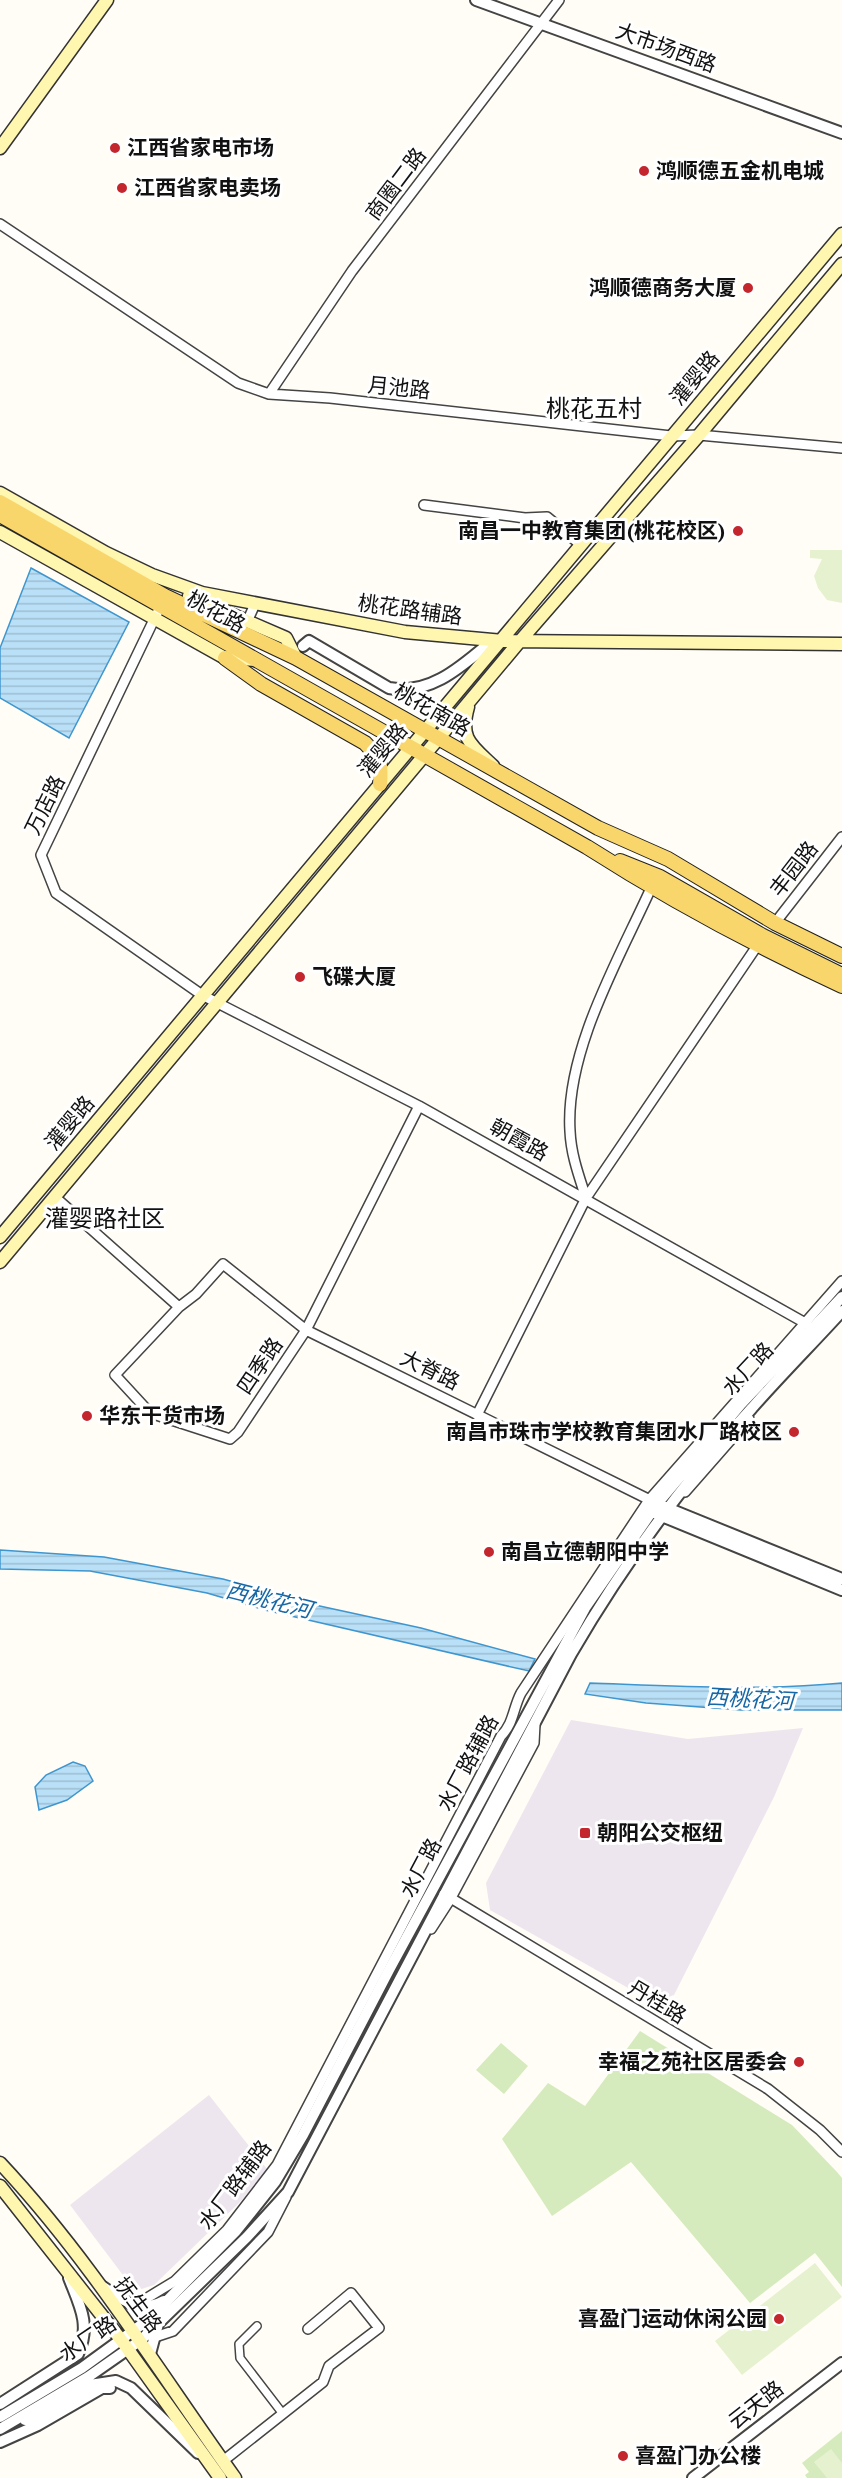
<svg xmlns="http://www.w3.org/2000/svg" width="842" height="2478" font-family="'Crimson Pro','Noto Sans SC',serif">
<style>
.industrial{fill:#eee6ef}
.grass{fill:#d5ebbd}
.pitch{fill:#e6f2cf}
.water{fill:url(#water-rules);stroke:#3f96cf;stroke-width:1.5}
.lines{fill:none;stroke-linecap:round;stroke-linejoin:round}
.pedestrian-casing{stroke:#444;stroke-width:10}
.minor-casing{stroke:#444;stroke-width:12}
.tertiary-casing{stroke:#444;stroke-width:14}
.secondary-casing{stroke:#333;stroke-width:15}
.primary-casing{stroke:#222;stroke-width:16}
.pedestrian{stroke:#fff;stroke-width:7}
.minor{stroke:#fff;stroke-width:9}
.tertiary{stroke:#fff;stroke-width:10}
.secondary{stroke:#fff6b0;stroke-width:12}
.primary{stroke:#f9d66b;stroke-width:14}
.poi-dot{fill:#c4262e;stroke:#fff;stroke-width:2}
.labels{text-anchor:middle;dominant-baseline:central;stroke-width:6;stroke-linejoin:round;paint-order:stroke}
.street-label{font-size:21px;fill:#111;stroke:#fff}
.poi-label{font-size:21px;font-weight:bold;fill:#111;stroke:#fff;text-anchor:start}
.water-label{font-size:22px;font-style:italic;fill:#1768a6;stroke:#fff}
.quarter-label{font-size:24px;fill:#111;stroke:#fff}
</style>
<defs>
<pattern id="water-rules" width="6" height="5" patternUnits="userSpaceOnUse" patternTransform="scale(1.5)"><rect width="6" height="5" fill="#b9e0f7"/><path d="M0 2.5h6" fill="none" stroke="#9ebfd3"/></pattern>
</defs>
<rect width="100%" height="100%" fill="#fffdf5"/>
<path class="industrial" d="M571 1720 688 1739 803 1728 774 1797 674 1995 653 2002 490 1910 486 1883Z
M209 2095 267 2169 241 2201 154 2285 135 2291 70 2205Z"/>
<path class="grass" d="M640 2031 792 2125 837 2172 842 2178V2287L815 2253 750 2303 631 2162 552 2216 502 2139 548 2083 585 2106Z
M501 2043 528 2066 504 2094 476 2070Z
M842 2431V2478H807L805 2475 809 2472 802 2463Z"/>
<path class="pitch" d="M810 550H842V603L827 600 818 588 814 576 822 559 810 558Z
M815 2263 842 2297 742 2375 715 2341Z
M831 2449 842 2463V2478H827L814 2462Z"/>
<path class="water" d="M31 568 129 622 69 738 0 698V648Z
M0 1550 104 1557 223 1579 315 1605 421 1628 535 1659 529 1671 265 1610 207 1593 90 1571 0 1569Z
M590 1683C674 1686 759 1691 842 1683V1710H741L646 1703 585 1694Z
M73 1762 85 1766 93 1781 67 1800 39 1810 35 1787 46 1775Z"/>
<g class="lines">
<g class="pedestrian-casing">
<path id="pedestrian" d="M257 2326 239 2344 240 2358 283 2414"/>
</g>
<g class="minor-casing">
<path id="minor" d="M0 224 238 383 269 394 330 398 671 436 699 435 842 448
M269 394 352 271 559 0
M424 505 525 518 547 517 581 545
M161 605 41 855 56 893 202 995 419 1106 807 1324
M247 622 255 604
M775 923 842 837
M55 1197 179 1307 196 1294 223 1264 306 1330 652 1501
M586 1198C579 1176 571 1155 570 1131 565 1051 619 959 651 888
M179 1307 115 1375 150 1413 230 1439 238 1432 306 1330 419 1106
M477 1415 586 1198 757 946
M685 1492 749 1419
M444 1894 768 2089 820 2130 842 2152
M431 1929 451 1898 534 1743 535 1724
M134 2306 175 2281 227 2230 277 2165 501 1736C514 1723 513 1708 521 1693L649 1500 842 1281
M155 2337 173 2331 268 2232 286 2197
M223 2461 323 2382 329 2366 379 2328 351 2293 308 2329"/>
</g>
<g class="tertiary-casing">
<path id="tertiary" d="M476 0 842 133
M303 646 309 641 389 688C431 696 463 665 493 640
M662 1506 842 1579
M657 1514 842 1590
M103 2287C124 2301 140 2314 164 2301
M150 2354 158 2324
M0 2404 78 2354C91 2325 80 2306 69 2278
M0 2417 82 2368 148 2320 236 2231 275 2182 303 2135 389 1970 585 1608 657 1504 741 1404 842 1297
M25 2420 41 2414 90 2385 116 2381 131 2388 198 2453
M0 2429 88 2377 141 2340 247 2237 288 2192 571 1654C622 1566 683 1483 752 1408 781 1375 812 1344 842 1311
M0 2442 38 2425 102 2388H110
M693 2478 842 2363"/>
</g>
<g class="secondary-casing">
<path id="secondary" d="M0 148 107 0
M0 493 106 553 152 575 202 593 405 632 503 641 842 644
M0 532 225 658 257 660
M189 596 286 638 296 658
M468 707C459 739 471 745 493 766
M0 1237 842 234
M0 1262 520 641 699 435 842 264
M0 2163C90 2259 159 2372 235 2478
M0 2186 122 2341 220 2478"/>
</g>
<g class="primary-casing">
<path id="primary" d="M0 502 165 596 296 658 598 828 668 859 775 923 842 956
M0 515 587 847C670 900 754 945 842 986
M225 658 261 684 365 743C380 758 382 763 380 784
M620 861 660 877 763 936 842 975"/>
</g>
<use href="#pedestrian" class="pedestrian"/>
<use href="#minor" class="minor"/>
<use href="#tertiary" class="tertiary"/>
<use href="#secondary" class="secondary"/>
<use href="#primary" class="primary"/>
</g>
<g class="poi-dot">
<circle cx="115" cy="148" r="6"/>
<circle cx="644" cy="171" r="6"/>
<circle cx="122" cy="188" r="6"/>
<circle cx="748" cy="288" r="6"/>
<circle cx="738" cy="531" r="6"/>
<circle cx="300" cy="977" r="6"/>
<circle cx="87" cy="1416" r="6"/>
<circle cx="794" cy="1432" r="6"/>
<circle cx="489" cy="1552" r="6"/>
<rect x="579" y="1827" width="12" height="12" rx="3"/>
<circle cx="799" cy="2062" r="6"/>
<circle cx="779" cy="2319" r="6"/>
<circle cx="623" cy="2456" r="6"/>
</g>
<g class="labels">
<g class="street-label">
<text transform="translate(666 48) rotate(20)">大市场西路</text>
<text transform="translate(396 184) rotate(-53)">商圈二路</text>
<text transform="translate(695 378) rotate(-50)">灌婴路</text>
<text transform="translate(399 388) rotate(6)">月池路</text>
<text transform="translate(410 610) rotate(8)">桃花路辅路</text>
<text transform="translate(216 612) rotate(29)">桃花路</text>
<text transform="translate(432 710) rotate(30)">桃花南路</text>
<text transform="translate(383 750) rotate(-50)">灌婴路</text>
<text transform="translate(45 805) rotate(-64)">万店路</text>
<text transform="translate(794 869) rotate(-52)">丰园路</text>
<text transform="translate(70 1123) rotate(-50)">灌婴路</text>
<text transform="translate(519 1140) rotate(29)">朝霞路</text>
<text transform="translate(260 1366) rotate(-56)">四季路</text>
<text transform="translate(748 1369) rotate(-47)">水厂路</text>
<text transform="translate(430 1370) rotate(26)">大脊路</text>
<text transform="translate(468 1763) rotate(-62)">水厂路辅路</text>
<text transform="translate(421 1868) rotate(-62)">水厂路</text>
<text transform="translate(657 2002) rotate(31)">丹桂路</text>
<text transform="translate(235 2185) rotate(-53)">水厂路辅路</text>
<text transform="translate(138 2305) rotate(53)">抚生路</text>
<text transform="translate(88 2339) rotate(-34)">水厂路</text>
<text transform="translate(756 2405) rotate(-38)">云天路</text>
</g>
<g class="poi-label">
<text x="127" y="148">江西省家电市场</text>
<text x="656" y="171">鸿顺德五金机电城</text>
<text x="134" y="188">江西省家电卖场</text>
<text x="736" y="288" text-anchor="end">鸿顺德商务大厦</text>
<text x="726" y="531" text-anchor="end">南昌一中教育集团(桃花校区)</text>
<text x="312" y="977">飞碟大厦</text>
<text x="99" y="1416">华东干货市场</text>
<text x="782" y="1432" text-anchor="end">南昌市珠市学校教育集团水厂路校区</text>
<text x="501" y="1552">南昌立德朝阳中学</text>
<text x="597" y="1833">朝阳公交枢纽</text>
<text x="787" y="2062" text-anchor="end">幸福之苑社区居委会</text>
<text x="767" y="2319" text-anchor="end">喜盈门运动休闲公园</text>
<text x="635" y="2456">喜盈门办公楼</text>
</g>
<g class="water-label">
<text transform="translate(269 1600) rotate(14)">西桃花河</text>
<text transform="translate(750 1699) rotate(3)">西桃花河</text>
</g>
<g class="quarter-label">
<text x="594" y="408">桃花五村</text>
<text x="105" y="1218">灌婴路社区</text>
</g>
</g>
</svg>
